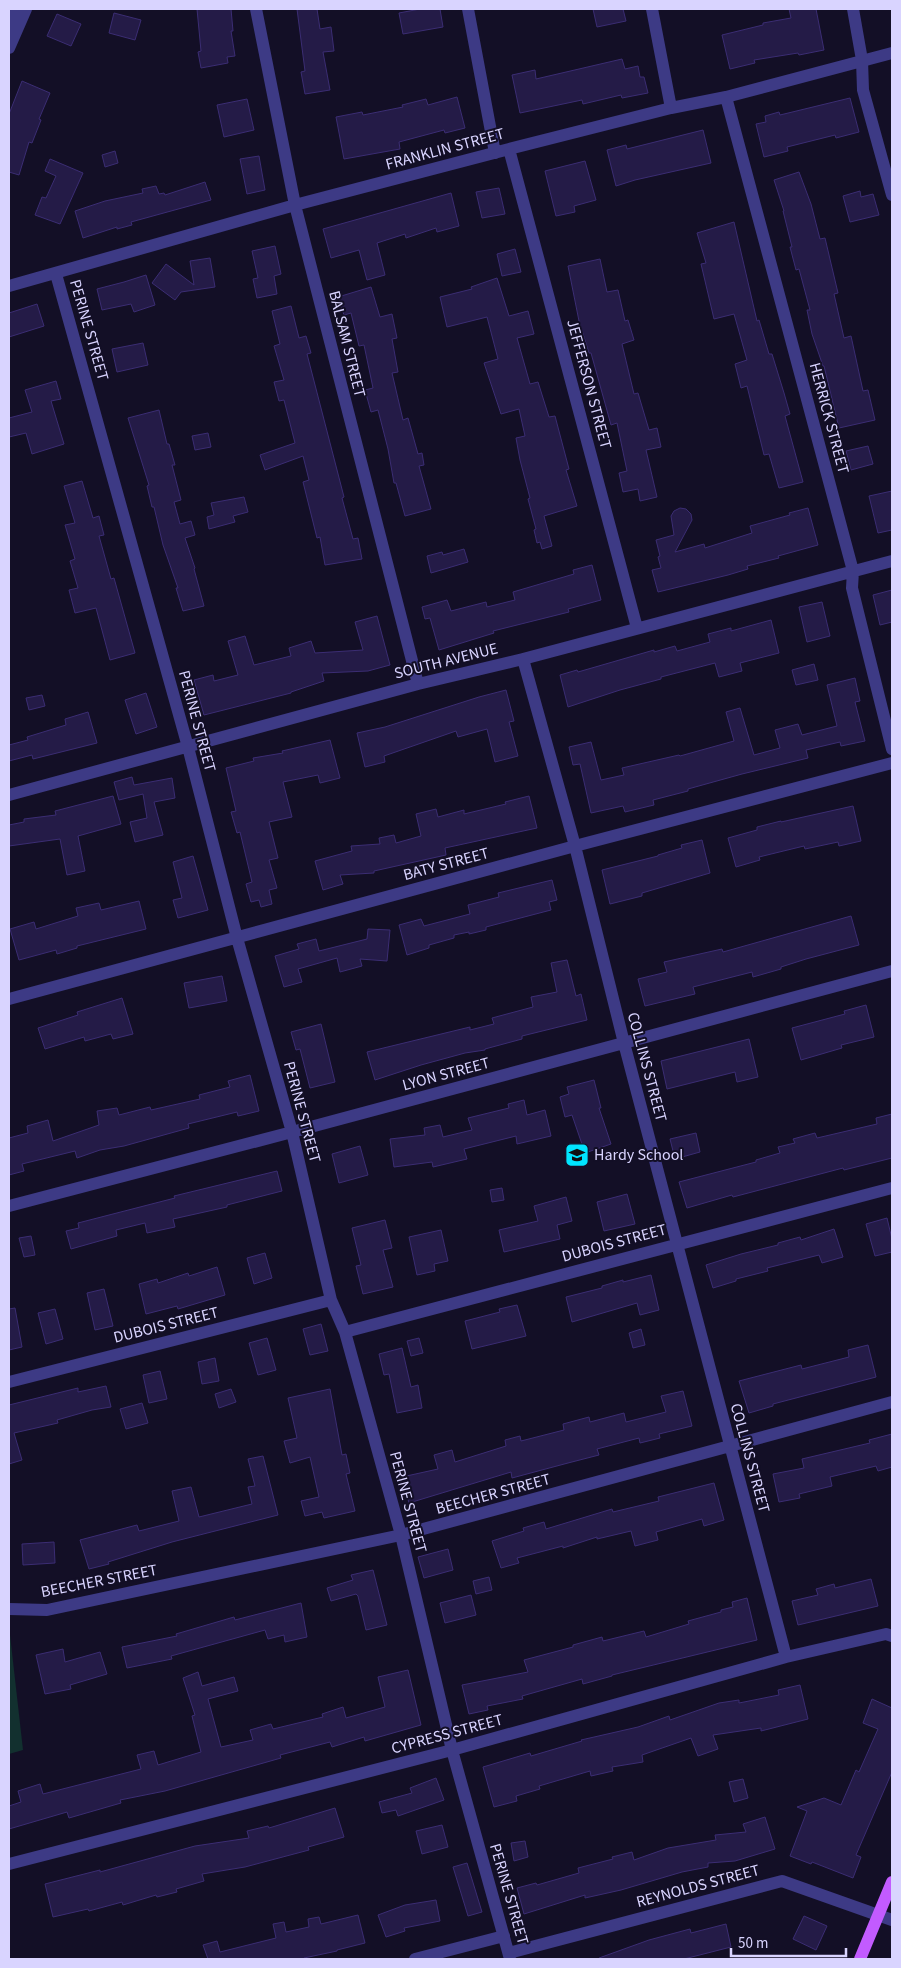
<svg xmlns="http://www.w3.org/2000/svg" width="901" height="1968" font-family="'Source Sans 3',sans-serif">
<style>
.green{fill:#12302f}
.building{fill:#241b47;stroke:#3b2d73}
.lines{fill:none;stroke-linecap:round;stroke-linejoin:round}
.minor{stroke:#3d3a85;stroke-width:12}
.major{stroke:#c25bff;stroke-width:12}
.labels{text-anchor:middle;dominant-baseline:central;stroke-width:4;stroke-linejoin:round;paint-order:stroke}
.street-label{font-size:16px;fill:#d9d4ff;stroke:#130f26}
.poi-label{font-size:16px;fill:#d9d4ff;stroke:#130f26;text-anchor:start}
</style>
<rect width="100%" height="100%" fill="#130f26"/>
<path class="green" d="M9 1626 23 1750 9 1754Z"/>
<path class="building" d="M197 9H231L233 31H231L235 56 227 57 228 63 201 68 198 52 201 51Z
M297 9H317L320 29 331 27 334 51 323 52 330 90 305 94 301 72 305 71Z
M420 9H440L443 27 403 34 399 13Z
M593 9H623L626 21 597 27Z
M789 9H816L824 50 799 55 798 53 754 60 755 63 730 69 722 35 763 25V23L791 18Z
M114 13 141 20 135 40 109 33Z
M57 14 81 24 71 46 47 36Z
M622 59 625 69 638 66 640 77H644L648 93 622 98 621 95 583 104 582 100 520 113 512 75 535 70 536 79Z
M22 81 50 93 39 119 41 120 32 143 29 142 19 175 9 172V114Z
M457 97 465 128 445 133 444 130 399 142 400 149 344 159 336 117 362 112 363 115 403 107 402 105 426 99 428 105Z
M850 98 859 132 836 138 835 135 787 147 788 151 764 157 756 124 766 122 765 116 779 112 780 115Z
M247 99 254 130 224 137 217 105Z
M703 130 711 163 635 180 616 186 607 150 626 145 627 149Z
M115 151 118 163 105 167 102 155Z
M259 156 265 190 247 194 240 159Z
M50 159 83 173 60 224 35 215 42 197 46 198 56 176 45 171Z
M585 161 596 200 574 206 575 212 556 216 545 171Z
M799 172 811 204 820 239 825 238 838 293 834 294 844 338 851 336 863 391 868 390 875 420 839 428 824 366H823L812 334 807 310H810L799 269 796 270 790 247H792L783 211H784L774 180Z
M205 182 211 200 131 222 132 225 117 229V227L83 238 75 211 105 201 143 193 142 189 156 186 159 194 164 193 165 195Z
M499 188 505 214 482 218 476 192Z
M860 191 861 197 873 194 879 215 850 222 843 196Z
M451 193 459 226 437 232 436 228 406 238 405 234 377 243 385 275 367 280 359 250 331 258 323 229Z
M734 222 757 321 759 320 769 354H772L784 393 790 414 785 416 803 482 779 488 769 454 764 455 747 386 741 388 735 364 747 360 734 314 714 319 701 264 706 263 697 233Z
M275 246 281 274 274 276 277 294 257 298 253 279 258 278 252 251Z
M515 249 521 272 502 276 497 254Z
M210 258 215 287 181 292 175 300 152 283 166 264 194 285 190 261Z
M600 259 607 292 618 290 625 321 628 320 634 340 622 344 634 394 638 393 649 430 657 428 661 447 646 450 657 497 640 501 638 489 623 492 619 473 627 471 617 423 611 425 591 353H589L579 321 568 266Z
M146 275 155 305 134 312 131 304 102 310 97 289 124 282Z
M497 278 509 316 528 311 534 334 517 338 530 384 538 382 549 417 555 416 569 469 566 470 577 506 544 516 552 546 542 549 540 542 537 543 534 530 536 529 528 499 530 498 520 460 516 438 525 436 519 409 501 414 484 363 498 359 487 317 447 327 440 297 472 289 471 287Z
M371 287 380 317 392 314 397 338 392 339 398 372 392 373 403 420 408 418 418 454 422 453 424 465 419 466 431 509 405 516 396 483H394L388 449 378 410 371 412 365 390 373 388 364 345 359 346 351 313 344 315 338 297Z
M37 304 44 326 9 337V313Z
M291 306 299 338 306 336 311 353 307 354 344 497 342 498 353 539 358 538 362 559 325 565 320 537 317 538 303 482 309 480 303 456 265 470 260 455 295 443 284 400 279 401 274 382 284 380 274 346 280 344 272 311Z
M143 343 148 365 117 372 112 349Z
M56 381 61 399 51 401 64 444 32 454 26 433 9 437V418L32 412 25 390Z
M159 410 167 444H169L175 465H172L181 500 174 502 180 524 191 521 195 535 185 538 195 568 194 569 204 606 183 611 176 588H178L163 545 154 507H152L147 486 149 485 128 418Z
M208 433 211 447 195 450 192 436Z
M868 446 873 464 851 470 846 451Z
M82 481 93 518 99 516 104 535 99 536 111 579 114 578 135 653 110 660 96 608 75 613 69 590 78 588 70 561 75 559 65 525 75 523 64 486Z
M892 491V530L878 533 869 496Z
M244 497 248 512 233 516 235 522 209 529 207 517 214 515 211 503Z
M680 508 686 509 691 514 692 520 675 552 704 544 705 548 752 533 750 526 790 515 789 513 808 508 818 545 778 556 779 558 747 566 748 569 728 575 658 592 652 570 661 568 658 557 660 556 656 540 674 535 671 516 674 511Z
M464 549 468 562 431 573 427 556 442 552 443 555Z
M592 565 601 600 568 609 569 612 493 631 494 633 439 650 430 618 425 619 422 607 447 600 451 611 486 602 487 607 515 600 513 592 574 574 573 570Z
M892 590V622L880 625 873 595Z
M822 602 830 636 807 642 799 607Z
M377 616 390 665 368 671 322 673 324 681 291 692V693L204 715 194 680 213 675 214 681 238 675 228 641 245 636 254 665 291 656 289 648 311 641 315 653 363 650 355 622Z
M771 620 779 653 740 663 742 671 719 677 715 663 661 677V679L620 690 568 707 560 675 577 670 578 672 654 650V652L675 646 677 651 710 642 708 634 731 628V631Z
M814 664 818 680 796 685 792 670Z
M855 678 860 701 855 702 865 741 841 746 840 742 806 750 808 758 742 774 688 789V791L653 800 654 805 625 812 623 806 591 813 580 764 573 765 569 747 591 742 601 780 624 775 622 768 679 755 680 756 734 741 726 712 740 708 754 755 780 748 775 730 798 724 802 735 837 726 827 685Z
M506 690 514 721 509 722 518 756 495 762 487 729 458 737 456 731 384 756 385 762 365 767 357 733 385 727 479 697Z
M146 693 157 727 136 734 125 700Z
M42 695 45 706 29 710 26 698Z
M88 712 97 743 33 759 32 755 9 761V745L28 740 27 737 66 725 65 719Z
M330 740 340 778 320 783 318 775 283 782 292 817 269 822 278 858 269 860 277 888 269 890 272 904 261 907 259 900 251 902 246 884 252 882 240 832 237 833 231 812 236 811 226 768 254 761 253 758 283 753 282 751Z
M132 777 134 785 172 778 175 798 154 802 163 835 135 842 130 822 147 818 143 794 119 800 114 782Z
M113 796 121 824 78 836 85 871 67 875 60 839 9 846V825L24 822V819L56 815 55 811Z
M529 796 537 828 445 848 446 855 374 871V873L340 875 343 884 323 890 315 861 352 851 351 846 380 844 379 838 394 835 396 843 421 836 416 814 436 809 438 817 464 810V814L506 804 505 802Z
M853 806 861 841 839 846 838 842 805 849 804 846 759 857 760 860 736 867 728 838 757 830V827L781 821V822Z
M702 840 710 873 642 893V896L610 904 602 870 658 856V855L682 848 681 845Z
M193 856 208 910 178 918 173 900 182 898 173 862Z
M552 880 557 900 549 902 551 910 486 927V930L469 934V932L454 935V938L429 945V948L407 955 399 925 421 919 424 926 470 914 468 905 499 897 498 893Z
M139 901 146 929 77 946V948L57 954 56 950 19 960 10 929 34 922 36 929 78 916 76 908 99 903 101 910Z
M851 916 859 945 806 959 781 967V969L753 977 752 972 693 987 695 994 645 1006 638 979 667 972 664 962 722 949 723 952Z
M368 929 390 930 387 961 360 959 362 966 340 972 337 958 298 969 302 982 284 987 275 956 299 949 297 944 316 939 319 951 367 939Z
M567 960 576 996 581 994 587 1020 522 1036V1039L485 1049V1050L465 1053 421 1065 375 1080 367 1052 470 1027V1030L494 1024 492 1018 533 1007 531 997 557 992 551 963Z
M222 976 227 1001 189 1008 184 983Z
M122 998 133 1034 113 1039 111 1034 85 1041 84 1037 45 1049 38 1028 78 1015 77 1012Z
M866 1005 874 1037 841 1045 842 1048 801 1060 792 1028 845 1014 844 1011Z
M321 1024 335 1082 310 1088 300 1049 296 1050 291 1032Z
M749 1039 758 1077 737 1082 735 1072 667 1089 661 1061Z
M250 1075 259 1111 238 1116 237 1112 188 1124 189 1128 124 1146 100 1150 77 1158 75 1151 22 1164 24 1171 9 1175V1138L28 1133 27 1126 48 1120 53 1141 99 1125 97 1111 117 1108 119 1115 150 1107 151 1110 200 1099 199 1095 230 1087 228 1081Z
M594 1080 601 1108H599L611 1144 585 1153 572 1115 565 1117 560 1097 569 1094 567 1087Z
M524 1100 527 1115 545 1110 551 1136 517 1144 516 1136 464 1149 467 1159 433 1167 432 1162 394 1167 390 1139 425 1135 424 1128 440 1125 443 1137 472 1130 468 1118 509 1108 508 1104Z
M892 1114V1158L844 1170 843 1168 733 1197 732 1195 687 1208 679 1182 756 1162V1160L780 1153 778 1147 795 1143 793 1139 815 1133 817 1138 877 1124 876 1118Z
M696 1133 700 1152 675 1159 670 1139Z
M360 1146 368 1175 339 1183 332 1154Z
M277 1171 282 1191 227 1205V1207L173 1219 175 1227 147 1233 145 1223 116 1230 117 1236 71 1249 66 1231 79 1228 78 1223 175 1198 174 1196Z
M502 1188 504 1200 492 1202 490 1190Z
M627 1194 635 1224 604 1231 597 1202Z
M566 1197 572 1221 557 1225 560 1239 504 1252 499 1230 538 1221 534 1206Z
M887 1218 892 1239V1252L875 1256 866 1224Z
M385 1220 392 1248 383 1250 393 1287 363 1294 356 1266 361 1265 352 1228Z
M834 1229 843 1257 822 1263 819 1255 767 1268 768 1271 736 1279V1281L713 1288 706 1265 741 1254 778 1245V1243L800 1237 801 1240Z
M441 1230 448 1261 434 1264 435 1271 417 1275 409 1237Z
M31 1236 35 1255 24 1257 19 1238Z
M265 1253 272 1278 254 1284 247 1258Z
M217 1267 225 1295 178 1309 177 1306 146 1314 139 1284 157 1279 158 1283 188 1273 189 1276Z
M651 1275 659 1310 640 1315 637 1303 572 1322 566 1297 602 1288V1286L623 1280V1282Z
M104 1289 113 1326 95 1330 87 1293Z
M517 1305 526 1336 472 1349 465 1321 500 1312 499 1309Z
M15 1308 22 1347 9 1350V1309Z
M55 1309 63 1339 46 1344 38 1313Z
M321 1324 328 1351 310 1355 303 1329Z
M641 1329 645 1345 633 1348 629 1333Z
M267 1338 276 1370 258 1375 249 1343Z
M419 1338 423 1353 411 1356 407 1341Z
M868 1345 876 1377 773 1404V1406L749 1413 739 1381 801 1365 802 1369 849 1357 848 1350Z
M402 1348 411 1387 418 1385 422 1408 397 1413 389 1374 384 1375 379 1354Z
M215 1358 219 1381 202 1384 198 1362Z
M160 1371 167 1399 149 1403 143 1375Z
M106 1386 111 1407 92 1410 57 1420 58 1423 14 1433 22 1460 9 1464V1405L78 1388V1392Z
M231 1389 236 1402 219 1408 215 1394Z
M330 1389 342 1455 346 1454 350 1473 346 1474 355 1511 324 1518 322 1512 305 1516 301 1501 319 1497 310 1457 290 1463 284 1441 297 1438 288 1398Z
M683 1391 692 1426 659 1434 660 1438 640 1443 639 1438 597 1449 599 1455 568 1463 512 1478 511 1472 409 1503 402 1477 438 1469 434 1455 452 1450 455 1462 506 1446 505 1440 520 1436 521 1441 564 1430 563 1424 589 1417 590 1422 624 1413 626 1422 666 1412 661 1396Z
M142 1403 148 1423 126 1429 120 1409Z
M892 1434V1467L878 1471 876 1466 830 1477 832 1486 799 1494 800 1498 779 1502 773 1474 804 1468 802 1459 870 1443 869 1440Z
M263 1456 278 1515 172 1542 108 1562 109 1564 89 1569 80 1540 137 1525 139 1531 179 1521 172 1491 191 1487 199 1517 252 1504 248 1487 255 1486 248 1459Z
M714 1483 724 1520 704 1526 702 1519 656 1532 658 1540 635 1546 631 1531 597 1539V1537L563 1548V1546L517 1558 519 1563 501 1568 492 1541 524 1531 523 1528 544 1522 546 1529 612 1509 613 1512 659 1501 658 1497Z
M54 1542 55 1563 23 1565 22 1544Z
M448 1549 453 1570 424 1578 418 1557Z
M373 1570 387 1625 366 1630 358 1596 356 1594 331 1601 327 1588 353 1580 351 1575Z
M489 1577 492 1590 476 1594 473 1581Z
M871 1579 878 1606 798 1625 792 1601 818 1595 816 1589 834 1584 835 1588Z
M471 1595 476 1615 445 1623 440 1603Z
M747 1598 757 1640 612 1675V1676L583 1684 582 1679 522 1696 523 1699 487 1706 488 1710 469 1714 462 1685 528 1672 524 1660 573 1647V1645L602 1637 603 1641 644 1631 646 1637 689 1624 688 1621 721 1612V1610L733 1607 732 1602Z
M301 1603 307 1637 285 1642 284 1635 268 1639 265 1630 171 1656 172 1659 127 1668 122 1647 177 1636 176 1634 234 1617 235 1620Z
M63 1649 65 1662 100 1652 107 1674 70 1685 71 1689 45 1694 36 1655Z
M408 1670 421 1725 365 1741 364 1737 332 1747 330 1742 280 1755 281 1758 165 1791 120 1800 121 1803 69 1818 67 1812 9 1829V1806L21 1802 18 1791 40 1784 43 1794 141 1769 137 1755 154 1751 158 1765 201 1752 192 1716 195 1715 183 1678 198 1672 202 1686 234 1677 238 1691 208 1699 221 1747 253 1740 250 1730 271 1724 273 1729 323 1717 322 1714 343 1707 346 1718 385 1707 378 1677Z
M800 1685 808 1719 761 1731V1728L713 1735 718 1749 698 1756 691 1738 642 1755 643 1762 612 1767 613 1771 591 1776 590 1771 539 1786 540 1789 516 1796 517 1801 494 1807 483 1767 530 1753 531 1756 582 1741 581 1740 638 1727 669 1716 670 1720 719 1703 739 1700V1703L779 1695 778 1690Z
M872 1699 892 1708V1772L856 1855 861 1857 853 1878 812 1862 811 1864 790 1856 807 1811 797 1807 824 1798 841 1805 856 1770 859 1772 878 1729 863 1723Z
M436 1778 444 1800 398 1816 396 1810 382 1813 379 1802 412 1793 410 1788Z
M743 1779 748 1798 734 1802 729 1782Z
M335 1808 344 1837 308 1847 309 1850 245 1867 202 1874 204 1881 176 1889 177 1892 157 1897 156 1895 123 1905 122 1902 89 1911 88 1909 53 1917 45 1884 100 1870V1872L195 1846 249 1838 247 1831 268 1826 269 1828Z
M765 1817 775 1849 735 1861 708 1863V1867L682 1872 621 1890 585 1898V1895L524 1914 517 1888 536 1883 537 1885 579 1873 578 1868 613 1859 612 1857 632 1852 634 1860 668 1848 716 1840 715 1835 746 1832 743 1824Z
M442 1825 448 1847 422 1854 416 1831Z
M525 1841 528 1857 514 1861 511 1843Z
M467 1863 482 1912 468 1916 453 1867Z
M436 1900 440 1921 404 1928 405 1931 386 1937 378 1915 405 1905Z
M358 1915 365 1943 337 1950V1951L304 1958V1959H208L203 1945 217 1941 220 1952 276 1938 273 1924 284 1922 286 1932 309 1927 308 1919 319 1917 321 1924Z
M804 1916 827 1926 816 1950 793 1939Z
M726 1924 731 1947 684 1959H599V1958L649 1940 690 1929 691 1933Z"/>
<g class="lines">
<path class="minor" d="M13 9 16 30
M256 9 295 205 418 684
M468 9 495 153
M652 9 671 108
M853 9 862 60 863 90 892 195
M9 48 26 9
M726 97 853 571 852 588 892 749
M509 149 637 628
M56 274 188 747 237 938 292 1132 331 1300 345 1332 401 1535 452 1750 510 1959
M9 286 295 205 509 149 671 108 726 97 892 53
M523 659 575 846 624 1043 786 1657
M9 795 418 684 523 659 892 561
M9 999 575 846 892 763
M9 1206 292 1132 892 971
M345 1332 892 1188
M9 1382 331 1300
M9 1609 47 1610 401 1535 892 1402
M9 1864 452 1750 786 1657 886 1634 892 1636
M509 1953 782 1881 892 1920
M415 1959 504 1936"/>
<path class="major" d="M860 1959 892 1882"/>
</g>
<defs>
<g id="school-square" transform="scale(1.25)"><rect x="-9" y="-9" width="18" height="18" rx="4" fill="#00e5ff" stroke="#130f26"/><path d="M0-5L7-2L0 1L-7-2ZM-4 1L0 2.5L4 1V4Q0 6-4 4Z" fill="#111"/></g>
</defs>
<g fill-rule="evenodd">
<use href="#school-square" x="577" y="1155"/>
</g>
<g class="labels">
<g class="street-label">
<text transform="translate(445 149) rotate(-15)">FRANKLIN STREET</text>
<text transform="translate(89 330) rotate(74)">PERINE STREET</text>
<text transform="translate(347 344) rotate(76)">BALSAM STREET</text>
<text transform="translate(589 384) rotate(75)">JEFFERSON STREET</text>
<text transform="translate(829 418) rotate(75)">HERRICK STREET</text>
<text transform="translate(446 661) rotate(-14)">SOUTH AVENUE</text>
<text transform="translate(197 721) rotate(75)">PERINE STREET</text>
<text transform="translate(446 864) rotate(-15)">BATY STREET</text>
<text transform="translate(647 1067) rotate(75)">COLLINS STREET</text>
<text transform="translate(446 1074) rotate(-15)">LYON STREET</text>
<text transform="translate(302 1112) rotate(75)">PERINE STREET</text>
<text transform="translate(614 1243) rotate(-15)">DUBOIS STREET</text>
<text transform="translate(166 1325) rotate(-14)">DUBOIS STREET</text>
<text transform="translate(750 1458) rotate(75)">COLLINS STREET</text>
<text transform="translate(493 1494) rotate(-15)">BEECHER STREET</text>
<text transform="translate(408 1502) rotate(75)">PERINE STREET</text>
<text transform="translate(99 1581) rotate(-11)">BEECHER STREET</text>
<text transform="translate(447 1734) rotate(-15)">CYPRESS STREET</text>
<text transform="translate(698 1886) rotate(-15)">REYNOLDS STREET</text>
<text transform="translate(509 1894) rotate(74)">PERINE STREET</text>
</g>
<g class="poi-label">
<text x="594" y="1155">Hardy School</text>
</g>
</g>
<rect width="901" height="1968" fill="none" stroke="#d9d4ff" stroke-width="20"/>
<path d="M731 1948v8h115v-8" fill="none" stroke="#d9d4ff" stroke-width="2.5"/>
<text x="738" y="1948" font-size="15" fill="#d9d4ff" stroke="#130f26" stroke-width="4" paint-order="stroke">50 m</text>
</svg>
